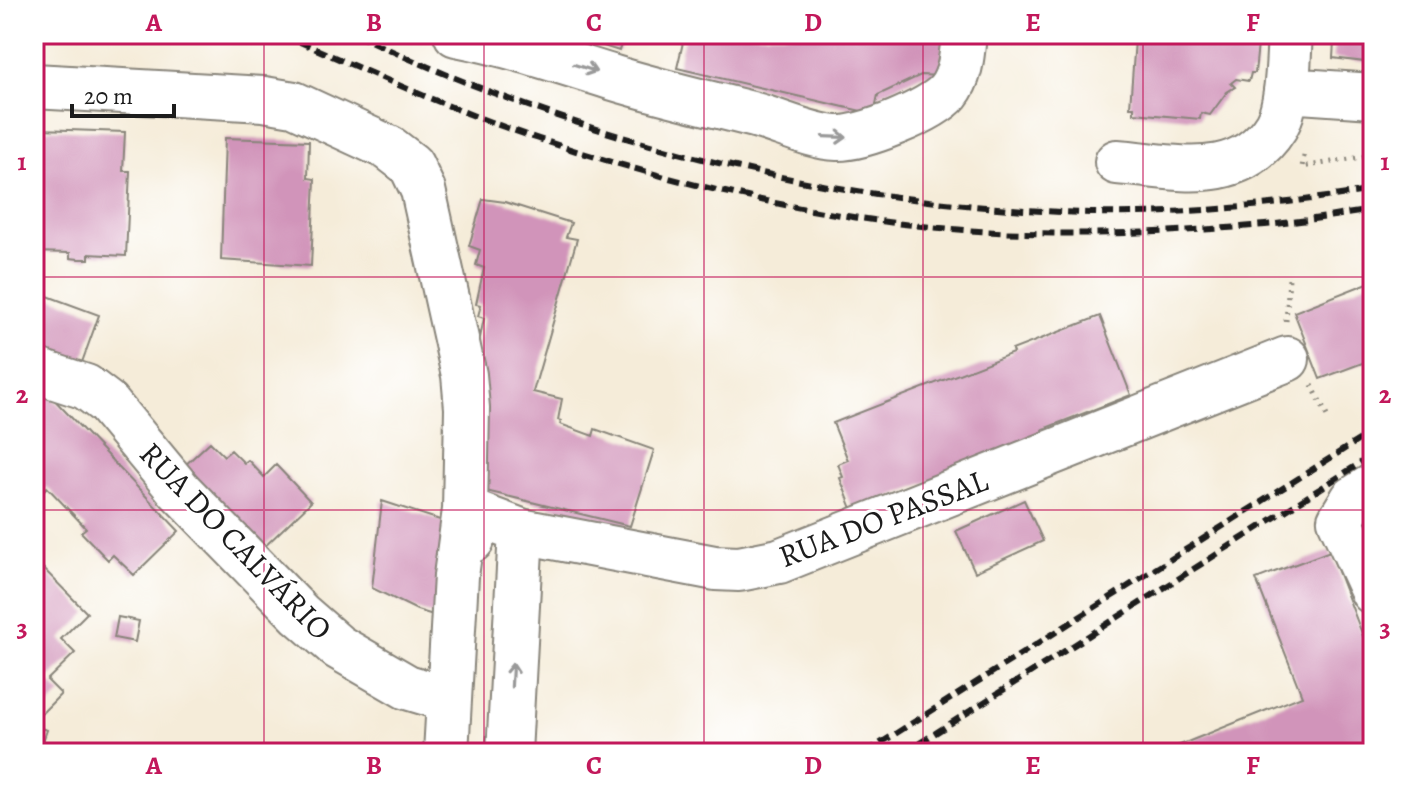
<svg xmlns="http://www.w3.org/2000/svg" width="1407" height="787" font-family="Alegreya,serif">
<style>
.building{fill:#d194ba}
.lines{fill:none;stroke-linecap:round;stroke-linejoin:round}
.minor-casing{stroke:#88847a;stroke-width:48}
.path{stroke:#88847a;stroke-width:5;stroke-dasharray:2 6;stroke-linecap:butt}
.minor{stroke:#fff;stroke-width:44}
.rail{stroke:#1c1c1c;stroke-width:6;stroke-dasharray:12 6;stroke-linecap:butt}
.oneway{stroke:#999}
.grid{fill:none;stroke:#c2185b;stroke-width:2;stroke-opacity:0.55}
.labels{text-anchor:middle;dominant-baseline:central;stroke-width:6;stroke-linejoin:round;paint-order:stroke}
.street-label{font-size:32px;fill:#1c1c1c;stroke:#fff}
.neatline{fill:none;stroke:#c2185b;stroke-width:3}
.grid-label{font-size:26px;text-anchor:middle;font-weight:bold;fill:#c2185b}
</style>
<rect width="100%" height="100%" fill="#fff"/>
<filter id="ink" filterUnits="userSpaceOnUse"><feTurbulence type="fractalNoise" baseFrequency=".0125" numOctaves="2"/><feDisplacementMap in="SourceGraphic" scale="16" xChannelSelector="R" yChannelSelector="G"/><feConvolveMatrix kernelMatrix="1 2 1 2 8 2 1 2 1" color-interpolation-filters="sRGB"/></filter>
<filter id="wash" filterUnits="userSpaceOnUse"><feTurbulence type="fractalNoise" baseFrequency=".006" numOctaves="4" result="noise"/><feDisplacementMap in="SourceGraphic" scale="32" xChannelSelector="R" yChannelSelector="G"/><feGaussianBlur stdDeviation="1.8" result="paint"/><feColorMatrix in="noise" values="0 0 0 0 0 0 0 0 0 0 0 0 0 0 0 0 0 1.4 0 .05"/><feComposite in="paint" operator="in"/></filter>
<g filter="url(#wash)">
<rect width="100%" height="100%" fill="#f5ecd9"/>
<g id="blocks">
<path class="building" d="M566 34H624L619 51Z
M685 34H856L868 37V34H944L941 76 921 75 878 95 874 114 677 68Z
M1141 34 1166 36 1165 42 1173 43 1184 34H1259L1255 73H1251L1249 81 1236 79 1231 83 1235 87 1227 92 1210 115 1201 113 1200 119 1134 113V107H1130L1135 40H1140Z
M1329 34H1373V63L1333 58 1334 42H1328Z
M40 129 125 132 123 171H130L126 256 89 254V259H79L70 258V253L34 252V135H40Z
M225 138 309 141 308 178 315 179 311 266 221 260Z
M483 199 505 202 571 223 566 237 577 239 533 392 562 399 558 420 561 421 560 424 593 436 595 429 654 450 630 526 482 490 479 343 484 318 478 316 481 305 476 304 484 268 476 265 480 250 469 246Z
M1373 281V359L1320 379 1294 312Z
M34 291 99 315 81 365 34 347Z
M1100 316 1131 395 1043 429 1046 436 853 511 840 478 843 477 838 464 848 460 833 423 1013 353 1012 350Z
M47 392 179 531 134 575 113 555 108 560 81 532 86 528 47 487 42 492 34 484V405Z
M210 442 224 456 231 450 244 463 248 460 264 477 276 465 311 502 260 551 182 468Z
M1024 500 1043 541 975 572 956 531Z
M382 501 449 523 446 619 417 610 372 588Z
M1330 551 1373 662V751L1368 753H1160L1302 696 1256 579Z
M34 559 87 613 61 639 75 653 47 680 61 694 36 719Z
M118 617 139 621 135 642 114 638Z
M34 726 47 730 39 753H34Z"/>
</g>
</g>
<g filter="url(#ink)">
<use href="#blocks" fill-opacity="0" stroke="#88847a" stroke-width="2"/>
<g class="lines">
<g class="minor-casing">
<path id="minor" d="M456 34C512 45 559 61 614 78 660 92 708 103 755 115 781 122 812 137 837 138 862 139 932 111 948 92 961 76 962 54 964 34
M34 86 264 99 294 104 389 148 411 165 423 190 464 375 467 408 465 510 472 540
M1286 90 1373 96
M1117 162C1174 166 1239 186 1276 126 1289 104 1288 60 1290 34
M34 370 86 387 107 403 179 490 300 614 338 647 407 687 447 699
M1373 486 1353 499 1340 520 1373 592
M446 753 456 576 465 510 521 531 715 568 739 569 779 561 1287 359
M509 753 521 531"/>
</g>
<path class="path" d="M1304 156 1302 167 1373 155
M1286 321 1289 278
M1312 385 1329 420"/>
<use href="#minor" class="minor"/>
<path class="rail" d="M282 34C366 71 451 110 539 139 692 190 863 229 1024 233 1104 235 1185 232 1265 225 1301 222 1337 215 1373 210
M355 34C585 143 836 206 1090 213 1185 215 1280 205 1373 190
M865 753 1373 431
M904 753 1373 455"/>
</g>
<defs><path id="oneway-shaft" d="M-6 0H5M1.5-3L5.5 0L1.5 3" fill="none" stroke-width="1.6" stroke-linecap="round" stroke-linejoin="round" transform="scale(2)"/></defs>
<g class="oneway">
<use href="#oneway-shaft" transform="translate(585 68) rotate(18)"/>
<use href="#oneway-shaft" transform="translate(835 137) rotate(2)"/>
<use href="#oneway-shaft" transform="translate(512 675) rotate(-87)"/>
</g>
</g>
<path class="grid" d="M264 34V753M484 34V753M704 34V753M923 34V753M1143 34V753M34 277H1373M34 510H1373"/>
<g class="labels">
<g class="street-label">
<text transform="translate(883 518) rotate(-21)">RUA DO PASSAL</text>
<text transform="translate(236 541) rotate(46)">RUA DO CALVÁRIO</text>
</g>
</g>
<rect width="1407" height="787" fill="none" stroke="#fff" stroke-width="88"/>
<path d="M72 104v12h102v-12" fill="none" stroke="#1c1c1c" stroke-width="4"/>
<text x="84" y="104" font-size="24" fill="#1c1c1c" stroke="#ffffff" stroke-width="6" paint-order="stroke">20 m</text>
<rect x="44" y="44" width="1319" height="699" class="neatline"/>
<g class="grid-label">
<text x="154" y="31">A</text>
<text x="374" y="31">B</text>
<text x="594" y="31">C</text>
<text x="813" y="31">D</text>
<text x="1033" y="31">E</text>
<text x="1253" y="31">F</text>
<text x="22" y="170">1</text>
<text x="1385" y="170">1</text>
<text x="22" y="403">2</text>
<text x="1385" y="403">2</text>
<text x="22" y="636">3</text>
<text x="1385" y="636">3</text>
<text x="154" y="774">A</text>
<text x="374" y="774">B</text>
<text x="594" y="774">C</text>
<text x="813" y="774">D</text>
<text x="1033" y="774">E</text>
<text x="1253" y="774">F</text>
</g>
</svg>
